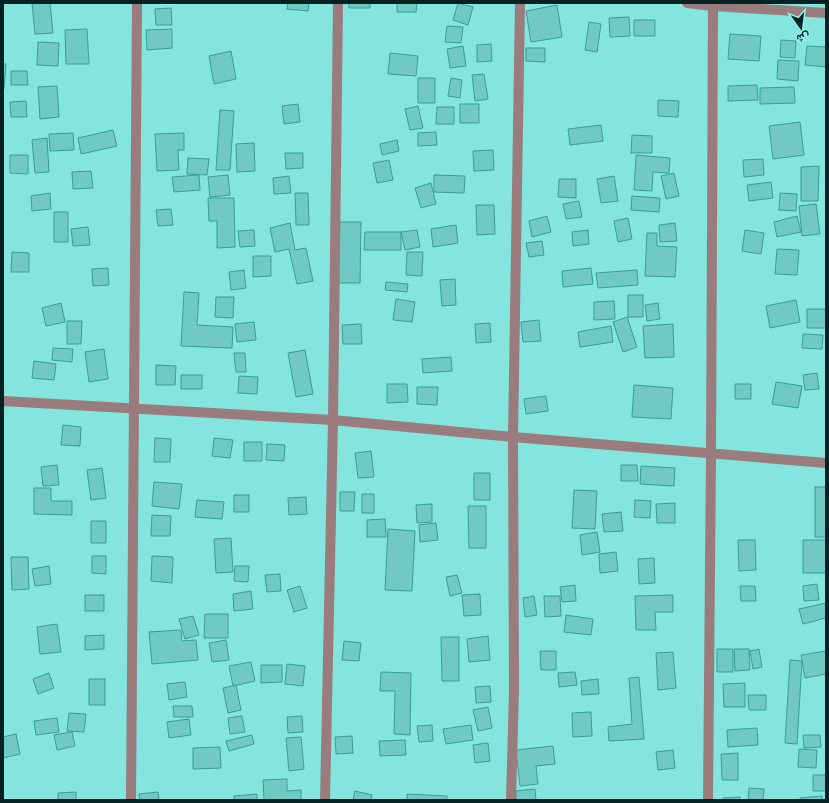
<svg xmlns="http://www.w3.org/2000/svg" width="829" height="803" font-family="'Titillium Web',Vazirmatn,sans-serif">
<style>
.building{fill:#71c9c4;stroke:#389d98}
.lines{fill:none;stroke-linecap:round;stroke-linejoin:round}
.minor{stroke:#9a7b7e;stroke-width:10}
</style>
<rect width="100%" height="100%" fill="#84e4de"/>
<path class="building" d="M32 3H50L53 33 35 34Z
M288 3H309L308 11 287 9Z
M349 3H370V8H349Z
M397 3H417L416 12H397Z
M458 3 473 7 468 25 453 20Z
M557 5 562 37 531 42 526 11Z
M171 8 172 25H156L155 9Z
M629 17 630 36 610 37 609 18Z
M634 20H655V36H634Z
M589 22 601 24 597 52 585 50Z
M447 26 463 27 461 43 445 42Z
M87 29 89 64H66L65 30Z
M172 29V48L147 50 146 30Z
M730 34 761 36 759 61 728 59Z
M781 40 796 41 795 58 780 57Z
M38 42 59 43 58 66 37 65Z
M491 44 492 61 477 62V45Z
M463 46 466 66 450 68 447 49Z
M807 46 826 47V67L805 65Z
M526 48H545V62L526 61Z
M231 51 236 79 214 84 209 56Z
M390 53 418 56 416 76 388 74Z
M778 60 799 61 798 81 777 79Z
M3 64H6L4 89H3Z
M11 71H27L28 85H11Z
M484 74 488 99 475 101 472 75Z
M418 78H435V103H418Z
M451 78 462 80 460 98 448 96Z
M757 85 758 100 728 101V86Z
M57 86 59 117 40 119 38 87Z
M794 87 795 103 760 104V88Z
M658 100 679 101 678 117 658 116Z
M26 101 27 117H11L10 102Z
M298 104 300 122 284 124 282 106Z
M460 104H479V123H460Z
M418 106 423 128 410 130 405 109Z
M437 107H454V124H436Z
M220 110 234 111 230 170H216Z
M800 122 804 155 773 159 769 126Z
M601 125 603 141 570 145 568 129Z
M113 130 117 146 81 154 78 138Z
M436 132 437 145 418 146V133Z
M73 133 74 150 50 151 49 134Z
M184 133V150H178L179 170 157 171 155 134Z
M632 135 652 136V153H631Z
M47 138 49 172 35 173 32 140Z
M397 140 399 151 382 155 380 144Z
M254 143 255 171 237 172 236 144Z
M493 150 494 170 474 171 473 151Z
M285 153H303V168L286 169Z
M10 155H28V174L10 173Z
M636 155 670 158 669 173 653 172 652 191 634 190Z
M188 158 209 159 207 175 187 174Z
M763 159 764 175 744 177 743 160Z
M389 160 393 180 377 183 373 163Z
M819 166 818 201H801V167Z
M91 171 93 188 73 189 72 172Z
M674 173 679 196 666 199 661 176Z
M199 175 200 190 174 192 172 177Z
M228 175 230 195 210 197 208 177Z
M434 175 465 176 464 193 434 192Z
M289 176 291 193 274 194 273 178Z
M614 176 618 201 601 203 597 179Z
M559 179H576V198L558 197Z
M771 182 773 198 749 201 747 185Z
M431 183 436 204 421 208 415 188Z
M50 193 51 209 32 211 31 196Z
M295 193H308L309 225H296Z
M780 193 797 194 796 211 779 210Z
M632 196 660 198 659 212 631 210Z
M208 198H234L235 247 217 248V221H209Z
M579 201 582 217 566 219 563 204Z
M816 204 820 234 802 236 799 206Z
M476 205H494L495 234 477 235Z
M171 209 173 225 158 226 156 210Z
M54 212H68V242H54Z
M547 216 551 232 532 237 529 221Z
M797 216 801 232 777 237 774 222Z
M628 218 632 239 618 242 614 221Z
M339 222H361L360 283H338Z
M290 223 295 250 306 248 313 281 297 284 289 249 275 252 270 228Z
M675 223 677 241 660 242 659 225Z
M456 225 458 243 433 247 431 229Z
M88 227 90 245 73 246 71 229Z
M254 230 255 246 240 247 238 231Z
M417 230 420 247 405 250 401 232Z
M588 230 589 244 573 246 572 232Z
M745 230 764 233 761 254 742 251Z
M365 232H401V250H364Z
M647 233H657V246L677 247 675 277 645 276Z
M542 241 544 255 529 257 526 243Z
M777 249 799 250 797 275 775 274Z
M12 252 29 253V272H11Z
M407 252H423L422 276 406 275Z
M253 256H271V276L253 277Z
M108 268 109 285 93 286 92 269Z
M591 268 593 284 563 287 562 271Z
M244 270 246 288 231 290 229 272Z
M637 270 638 285 598 288 596 273Z
M455 279 456 305 442 306 440 280Z
M386 282 408 284 407 292 385 290Z
M184 292 199 293 197 325 233 327 232 348 181 346Z
M628 295H643V317H628Z
M216 297H234L233 318 215 317Z
M396 299 415 302 412 322 393 320Z
M796 300 800 322 770 328 766 306Z
M614 301 615 319 594 320V302Z
M61 303 65 322 46 326 42 308Z
M658 303 660 319 647 321 645 305Z
M807 309H826V328H807Z
M627 317 637 347 623 352 613 322Z
M539 320 541 341 523 342 521 322Z
M67 321H82L81 344H67Z
M254 322 256 340 237 342 235 324Z
M490 323 491 342 476 343 475 324Z
M361 324 362 344H343L342 325Z
M673 324 674 357 645 358 643 326Z
M611 326 613 342 580 347 578 332Z
M803 334 823 335 822 349 802 348Z
M53 348 73 349 72 362 52 360Z
M104 349 108 379 89 382 85 352Z
M305 350 313 394 296 397 288 353Z
M234 353H245L246 372H236Z
M451 357 452 371 423 373 422 359Z
M34 361 56 364 54 380 32 378Z
M156 365 176 366 175 385H156Z
M817 373 819 389 805 390 803 375Z
M181 375H202V389H181Z
M239 376 258 377 257 394 238 393Z
M776 382 802 386 798 408 772 404Z
M387 384H407L408 402 387 403Z
M735 384H751V399H735Z
M634 385 673 388 671 419 632 417Z
M417 387H438L437 405 417 404Z
M546 396 548 411 526 414 524 399Z
M63 425 81 427 80 446 61 445Z
M155 438 171 439 170 462H154Z
M214 438 233 440 230 458 212 456Z
M244 442H262V461H244Z
M267 444 285 445 284 461 266 460Z
M371 451 374 477 358 478 355 453Z
M57 465 59 485 43 486 41 467Z
M621 465H637L638 481H621Z
M641 466 675 468 674 486 640 484Z
M102 468 106 498 91 500 87 470Z
M474 473H490V500H474Z
M154 482 182 484 179 509 152 506Z
M815 487H826V537H815Z
M34 488H51V501H72V515L34 514Z
M574 490 597 491 595 529 572 528Z
M340 492H355L354 511H340Z
M362 494H374V513H362Z
M234 495H249V512H234Z
M306 497 307 514 289 515 288 498Z
M197 500 224 502 222 519 195 517Z
M635 500 651 501 650 518 634 517Z
M675 503V523H657L656 504Z
M432 504V522L417 523 416 505Z
M468 506H486V548H469Z
M621 512 623 531 604 532 602 514Z
M152 515 171 516 170 536H151Z
M385 519 386 537H367V520Z
M91 521H106V543H91Z
M436 523 438 540 420 542 419 525Z
M388 529 415 531 412 591 385 590Z
M597 532 600 552 582 555 580 535Z
M231 538 233 572 216 573 214 539Z
M738 540H755L756 570 739 571Z
M803 540H826V573H803Z
M616 552 618 571 600 573 599 554Z
M92 556H106V574L92 573Z
M152 556 173 557 172 583 151 581Z
M11 557H28L29 589 12 590Z
M654 558 655 583 639 584 638 559Z
M49 566 51 584 35 586 32 569Z
M235 566H249L248 582 234 581Z
M280 574 281 591 267 592 265 575Z
M457 575 462 593 450 596 446 577Z
M817 584 819 600 804 601 803 586Z
M575 585 576 601 562 602 560 587Z
M300 586 307 608 294 612 287 590Z
M740 586H755L756 601H741Z
M251 591 253 609 234 611 233 594Z
M480 594 481 615 464 616 462 595Z
M85 595H104V611H85Z
M673 595V612H655L656 630H636L635 596Z
M534 596 537 615 525 617 523 598Z
M544 596H560L561 616 545 617Z
M826 603V618L803 624 799 609Z
M205 614H228V638H204Z
M566 615 593 619 591 635 564 632Z
M193 616 199 635 185 639 179 619Z
M57 624 61 652 40 654 37 627Z
M181 630 182 641 196 640 198 660 152 664 149 632Z
M104 635V649L85 650V636Z
M488 636 490 660 469 662 467 639Z
M441 637H459V681H442Z
M226 640 229 660 212 662 209 643Z
M344 641 361 643 359 661 342 660Z
M717 649H733V672H717Z
M734 649H749L750 670 735 671Z
M759 649 762 667 753 669 750 651Z
M540 651H556V670H541Z
M826 651V674L805 678 801 655Z
M673 652 676 688 658 690 656 653Z
M790 660 802 661 797 744 785 743Z
M251 662 255 681 233 686 229 666Z
M287 664 305 666 303 686 285 684Z
M261 665H282V682L261 683Z
M381 672 411 673 410 735 394 734 395 691H380Z
M575 672 577 685 559 687 558 673Z
M49 673 54 688 38 694 33 679Z
M639 677 644 739 609 741 608 727 632 724 629 678Z
M89 679H105V705H89Z
M598 679 599 694 582 695 581 681Z
M185 682 187 697 169 700 167 684Z
M745 683V707H724L723 684Z
M236 685 241 710 228 713 223 688Z
M490 686 491 702 476 703 475 687Z
M748 695H766V710H749Z
M173 706H192L193 717H174Z
M488 707 492 728 478 731 473 710Z
M591 712 592 736 573 737 572 713Z
M69 713 86 714 84 732 67 731Z
M242 716 245 732 230 734 228 718Z
M302 716 303 732 288 733 287 717Z
M57 718 59 732 36 735 34 721Z
M189 719 191 735 169 738 167 722Z
M432 725 433 741 419 742 417 726Z
M471 725 473 740 446 744 443 729Z
M757 728 758 745 728 747 727 730Z
M72 732 75 746 57 750 54 735Z
M16 734 20 754 3 758V737Z
M252 735 254 744 229 751 226 741Z
M803 735H820L821 747 804 748Z
M352 736 353 753 336 754 335 737Z
M301 737 304 769 289 771 286 738Z
M405 740 406 755 380 756 379 741Z
M488 743 490 761 475 763 473 745Z
M553 746 555 764 536 766 538 784 520 786 516 750Z
M220 747 221 768 193 769V748Z
M799 749 817 750 816 768 798 767Z
M673 750 675 768 658 770 656 752Z
M738 753V780H722L721 754Z
M813 775H826V791H813Z
M287 779V791L301 790V800H264L263 780Z
M749 788 764 789 763 800H748Z
M535 789 536 800H516V791Z
M355 791 372 795 371 800H353Z
M76 792V800H58V793Z
M158 792 159 800H140L139 794Z
M257 794V800H234V796Z
M407 794 447 796V800H407Z
M822 796V800H800V798Z
M740 797V800H723V798Z"/>
<g class="lines">
<path class="minor" d="M687 3 713 6 826 13
M3 401 333 420 513 437 826 463
M131 800 137 3
M325 800 333 420 338 3
M511 800 514 690 513 437 520 3
M708 800 711 454 713 3"/>
</g>
<rect width="829" height="803" fill="none" stroke="#032221" stroke-width="8"/>
<g transform="translate(801 28) rotate(166)" stroke="#91f1eb" stroke-width="3" paint-order="stroke">
<path d="M0-3L7 15L0 10L-7 15Z" fill="#032221"/>
<text y="-6" font-size="11" font-weight="bold" text-anchor="middle" fill="#032221">ش</text>
</g>
</svg>
